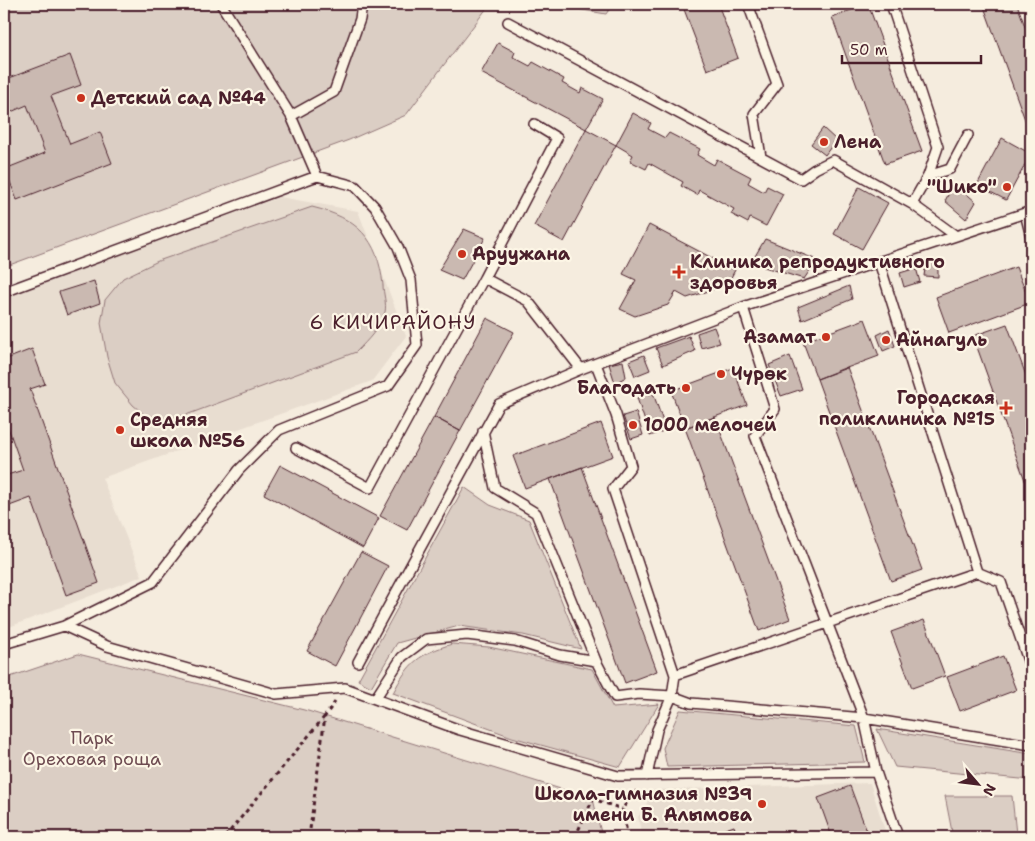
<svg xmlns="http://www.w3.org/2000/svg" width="1035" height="841" font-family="'Shantell Sans',sans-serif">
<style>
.built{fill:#e8ddd0}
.green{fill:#dbcec4;stroke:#927678}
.building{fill:#cab9b1;stroke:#4a1f2b}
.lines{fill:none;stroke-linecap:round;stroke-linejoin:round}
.service-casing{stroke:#4a1f2b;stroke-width:12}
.path{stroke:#4a1f2b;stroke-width:3;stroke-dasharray:4 4;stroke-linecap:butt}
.service{stroke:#fcf5e5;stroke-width:9}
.poi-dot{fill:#c8321e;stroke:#fcf5e5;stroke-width:2}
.labels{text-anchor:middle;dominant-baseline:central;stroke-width:4.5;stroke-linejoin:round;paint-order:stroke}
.poi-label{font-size:18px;font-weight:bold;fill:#4a1f2b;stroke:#fcf5e5;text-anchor:start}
.park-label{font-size:18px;fill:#6e4b51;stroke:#fcf5e5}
.quarter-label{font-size:20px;letter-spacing:1px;fill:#4a1f2b;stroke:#fcf5e5}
</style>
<rect width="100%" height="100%" fill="#f5ecde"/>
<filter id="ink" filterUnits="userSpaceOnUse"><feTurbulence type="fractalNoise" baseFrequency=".02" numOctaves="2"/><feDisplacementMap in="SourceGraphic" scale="10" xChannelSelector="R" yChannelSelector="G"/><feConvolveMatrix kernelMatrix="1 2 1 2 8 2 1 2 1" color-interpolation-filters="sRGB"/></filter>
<g filter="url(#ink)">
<path class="built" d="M280 197 358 211 406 336 372 381 102 478 142 576 4 629V296Z
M870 783 887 837H642L638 817 655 790Z"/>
<path class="green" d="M4 4H490L406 115 349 140 4 267Z
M548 4H613L606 14Z
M312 207C357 218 378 238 383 285 383 293 387 304 385 312 379 329 369 339 356 352L186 415 164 419 145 415 133 405 115 383 107 357 101 323 105 300 123 278 158 261Z
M464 487 490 505 529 520 581 649 523 635 459 626 397 643 371 687 358 680Z
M452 644 489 647 592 669 613 708 659 704 620 767 512 737 393 693C409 662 419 654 452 644Z
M78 654 308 711 593 799 602 837H4V679Z
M680 710 856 726 865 762 667 767 663 748Z
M877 729 1031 754V780L895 767Z
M945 796H1012L1016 834 1013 837H953Z"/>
<path class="building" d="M682 4H718L738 58 707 70Z
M868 4 922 151 885 164 832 17Z
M983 4H1017L1031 43V127L1028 128Z
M498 43 515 52 513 57 530 66 533 62 564 79 562 83 580 93 582 88 603 99 586 129 481 73Z
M70 55 81 85 51 96 70 144 100 132 112 163 17 200 5 169 45 153 27 105 4 115V80Z
M633 113 651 123 648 129 665 138 669 133 700 149 697 155 714 165 717 159 751 177 748 183 764 192 767 186 783 194 766 226 750 218 748 223 731 214 734 209 699 190 697 195 681 186 683 182 649 163 646 169 630 161 633 155 616 145Z
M823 128 836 140 825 155 811 144Z
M586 129 616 145 564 242 534 226Z
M1002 138 1031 154 1006 200 977 185Z
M954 183 976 202 966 219 945 201Z
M859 187 888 203 862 249 834 234Z
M649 225 735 270 727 285 687 298 676 292 668 305 635 316 620 309 636 280 623 274Z
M464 229 485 238 462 280 439 270Z
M765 239 817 260 804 279 751 263Z
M926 262 938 263V277L924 276Z
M1016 267 1030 303 949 333 936 297Z
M916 268 920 282 904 287 900 273Z
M94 281 100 303 67 315 59 292Z
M849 286 852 299 802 320 798 307Z
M487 318 514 332 460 431 434 417Z
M865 319 879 356 817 379 803 342Z
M1007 324 1031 389V497L973 336Z
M714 327 720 343 701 348 697 333Z
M889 329 895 346 883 351 877 335Z
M689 336 695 351 663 365 656 348Z
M32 349 45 384 30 389 99 583 66 595 31 498 4 508V476L23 470 4 416V360Z
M644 355 650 370 635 376 629 361Z
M790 356 802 389 781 396 769 365Z
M623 361 626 377 615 383 609 364Z
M847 367 922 570 891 581 817 379Z
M733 368 747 405 685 428 671 391Z
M653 393 666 430 650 436 637 398Z
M636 412 643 435 631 439 623 416Z
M434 417 460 431 407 530 380 516Z
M715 417 790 619 759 631 685 428Z
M601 423 613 456 525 488 513 456Z
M280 465 379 518 363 548 264 494Z
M582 467 657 671 625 683 550 479Z
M361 552 388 566 335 666 307 651Z
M924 620 945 676 912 688 891 632Z
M1003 656 1016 690 960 711 947 677Z
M850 786 869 837H832L818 798Z
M734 826 738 837H703Z"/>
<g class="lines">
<g class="service-casing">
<path id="service" d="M221 4 291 116
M748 4 777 84 754 114 761 157
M891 4 938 147 928 176 912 204 956 236
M508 22 801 179 815 169 833 160 912 204
M317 176 291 116 334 92 360 19 362 4
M928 176 950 169 968 135
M1025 213 1031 237
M879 262 977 572 675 675 672 696 691 703 864 718 1031 745
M484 278 557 138 534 124
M4 292 317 176 355 186 375 207 398 247 411 280 417 345 388 386 279 430 239 470 153 582 64 626 4 644
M596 364 616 415 631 466 613 489 675 675
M483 431 495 488 536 513 596 661 615 697 639 694 672 696 657 730 647 776
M296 448 370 488 484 278 528 301 581 369 743 307 1031 211
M977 572 1001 582 1031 669
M64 626 107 646 276 694 345 688 460 730 618 776 876 772 864 718 755 436 775 409 743 307
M358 662 499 404 581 369
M375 699 402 657 426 639 467 635 515 641 560 655 596 661
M876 772 898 837"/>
</g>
<path class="path" d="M225 837 325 716
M309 837 325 716 335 702
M575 837 593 799 622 809
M628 837 622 809 638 789"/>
<use href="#service" class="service"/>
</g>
</g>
<g class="poi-dot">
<circle cx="81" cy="98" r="5"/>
<circle cx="824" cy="142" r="5"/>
<circle cx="1007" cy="187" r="5"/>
<circle cx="462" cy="254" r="5"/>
<path d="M676.5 264.5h5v5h5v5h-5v5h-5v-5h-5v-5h5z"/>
<circle cx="826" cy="337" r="5"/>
<circle cx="886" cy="340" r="5"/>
<circle cx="721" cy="374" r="5"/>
<circle cx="686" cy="388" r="5"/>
<path d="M1003.5 400.5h5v5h5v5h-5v5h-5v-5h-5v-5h5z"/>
<circle cx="633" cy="425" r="5"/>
<circle cx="120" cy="430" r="5"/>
<circle cx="762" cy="804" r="5"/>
</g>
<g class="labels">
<g class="poi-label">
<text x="91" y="98">Детский сад №44</text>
<text x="834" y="142">Лена</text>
<text x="997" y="187" text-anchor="end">"Шико"</text>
<text x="472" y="254">Аруужана</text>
<text x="690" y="262">Клиника репродуктивного<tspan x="690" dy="21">здоровья</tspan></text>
<text x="816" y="337" text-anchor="end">Азамат</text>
<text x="896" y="340">Айнагуль</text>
<text x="731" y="374">Чүрөк</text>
<text x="676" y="388" text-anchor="end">Благодать</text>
<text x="995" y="398" text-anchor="end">Городская<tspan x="995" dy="21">поликлиника №15</tspan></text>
<text x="130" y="420">Средняя<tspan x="130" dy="21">школа №56</tspan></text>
<text x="643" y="425">1000 мелочей</text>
<text x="752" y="794" text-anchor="end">Школа-гимназия №39<tspan x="752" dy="21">имени Б. Алымова</tspan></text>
</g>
<g class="park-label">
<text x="92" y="738">Парк<tspan x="92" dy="21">Ореховая роща</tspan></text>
</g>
<g class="quarter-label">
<text x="393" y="322">6 КИЧИРАЙОНУ</text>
</g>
</g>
<rect width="1035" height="841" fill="none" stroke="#fcf5e5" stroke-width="20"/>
<rect x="10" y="10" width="1015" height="821" fill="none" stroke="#4a1f2b" stroke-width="2" filter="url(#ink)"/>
<g transform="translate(978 784) rotate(118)" stroke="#fcf5e5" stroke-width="4" paint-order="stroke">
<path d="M0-4L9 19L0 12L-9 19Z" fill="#4a1f2b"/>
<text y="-8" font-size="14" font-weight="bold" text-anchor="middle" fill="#4a1f2b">N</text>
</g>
<path d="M842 55v8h139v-8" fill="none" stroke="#4a1f2b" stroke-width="2.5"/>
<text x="850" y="55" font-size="15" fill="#4a1f2b" stroke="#fcf5e5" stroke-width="4" paint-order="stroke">50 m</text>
</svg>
